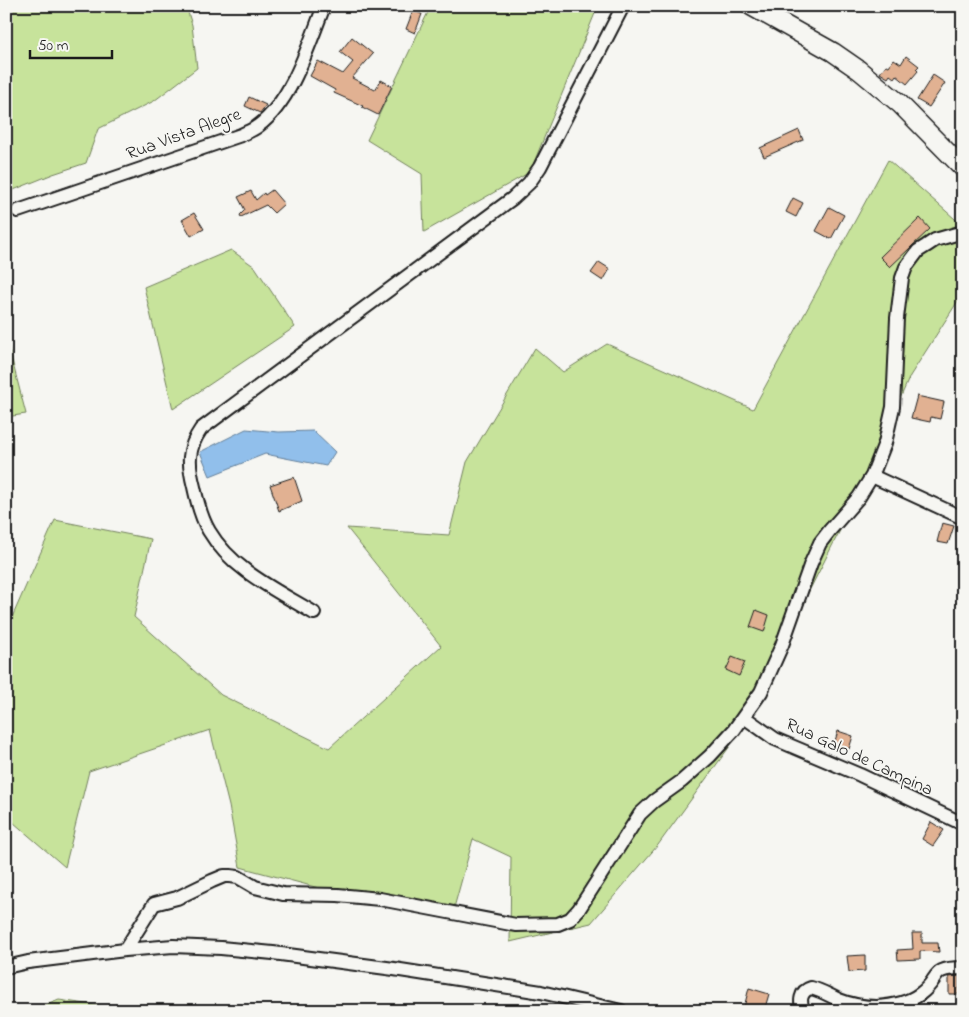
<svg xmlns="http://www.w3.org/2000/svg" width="969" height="1017" font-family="'Indie Flower',sans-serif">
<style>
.green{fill:#c7e39b;stroke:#72805c}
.water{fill:#91bfeb;stroke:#627e98}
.building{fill:#e1b192;stroke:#1c1c1c}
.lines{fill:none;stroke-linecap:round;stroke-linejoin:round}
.street-casing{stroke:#1c1c1c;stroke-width:16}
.secondary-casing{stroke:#1c1c1c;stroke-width:21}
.street{stroke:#f6f6f2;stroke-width:12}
.secondary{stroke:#f6f6f2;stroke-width:18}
.labels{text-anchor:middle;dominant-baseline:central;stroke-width:4;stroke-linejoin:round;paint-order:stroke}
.street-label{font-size:18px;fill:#1c1c1c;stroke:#f6f6f2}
</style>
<rect width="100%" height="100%" fill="#f6f6f2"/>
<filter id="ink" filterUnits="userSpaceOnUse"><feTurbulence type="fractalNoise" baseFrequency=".02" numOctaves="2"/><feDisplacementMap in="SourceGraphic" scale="10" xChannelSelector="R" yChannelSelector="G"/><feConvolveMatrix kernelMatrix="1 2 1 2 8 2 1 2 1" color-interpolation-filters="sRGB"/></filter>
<g filter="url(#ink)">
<path class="green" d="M6 6H186L192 25 197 68 154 101 98 129 86 163 53 174 6 193Z
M431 6H598L530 172 424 232 422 174 367 140Z
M888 160 963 226V293L910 376 855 501 730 746 658 845 591 923 510 942 511 857 473 839 452 915 334 892 240 867 229 806 210 730 89 771 65 867 6 816V631L55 520 151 539 134 617 221 695 329 748 441 646 347 528 449 535 467 462 535 348 563 372 607 344 753 409Z
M231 250 255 267 295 327 173 409 144 287Z
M6 337 26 414 6 417Z
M59 1000 134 1011H31Z"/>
<path class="water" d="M246 429 279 432 313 431 335 452 326 466 265 454 210 476 200 452Z"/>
<path class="building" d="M413 11 422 14 415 33 406 29Z
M352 37 373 54 352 78 375 90 381 80 392 86 378 115 362 107 363 106 334 93 335 90 310 76 318 61 343 74 353 62 340 52Z
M906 56 919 66 916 69 918 71 907 84 896 75 894 78 890 75 888 78 880 73 886 65 889 66 894 59 901 64Z
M933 75 945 83 929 107 917 100Z
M249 97 266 105 260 113 245 106Z
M799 130 803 140 764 157 760 148Z
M272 190 284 204 274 213 266 205 241 217 240 215 245 210 238 197 251 191 256 200 264 193 265 195Z
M793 198 803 203 796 217 786 212Z
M829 207 844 215 831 239 816 231Z
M194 213 204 229 191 236 182 220Z
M920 218 930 229 890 267 880 257Z
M599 262 610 269 603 281 591 273Z
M917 396 944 402 940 419 931 417 930 422 911 418Z
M294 477 302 501 279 511 270 485Z
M942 523 954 526 948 544 937 542Z
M756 610 769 615 764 632 750 627Z
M732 657 745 662 739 676 726 670Z
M838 731 853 736 849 749 834 744Z
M931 822 944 830 933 846 922 839Z
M912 933H922V943H938L939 952 920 951V959L898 960 897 950 913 949Z
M865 955V971L849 972 847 956Z
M959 976V994H949V977Z
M749 988 769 994 764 1011H743Z"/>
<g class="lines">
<g class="street-casing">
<path id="street" d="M18 211 241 135C247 132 253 130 258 126 292 101 309 44 324 6
M872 476 963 518
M314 613C276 590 232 570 209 531 201 518 197 501 194 487 188 464 187 449 201 429L513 198 529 183 540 167 623 6
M744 717 775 739 860 775 963 824
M125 950 154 904 177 898 212 881 224 876H230L238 877 255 887 283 894 338 895 380 899 516 925 558 924 570 919 579 909 640 814 654 801 682 781 710 756 734 730 761 692 782 645 811 563 820 543 830 530 859 497 872 476 885 443 893 407 897 318 902 278 906 267 918 251 926 246 935 240 963 232
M6 967 28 962 125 950 173 946 221 948 273 953 394 969 541 992 621 1011
M804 1011C799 1002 800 991 811 988 821 990 830 996 839 1000 851 1005 864 1007 877 1007 892 1006 908 1003 920 994 942 978 928 968 963 968"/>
</g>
<g class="secondary-casing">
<path id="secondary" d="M751 6 833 52 859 70 900 104 963 168"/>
</g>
<use href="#street" class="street"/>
<use href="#secondary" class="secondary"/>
</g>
</g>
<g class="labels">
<g class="street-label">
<text transform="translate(184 135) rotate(-20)">Rua Vista Alegre</text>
<text transform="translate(859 758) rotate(25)">Rua Galo de Campina</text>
</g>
</g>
<rect width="969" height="1017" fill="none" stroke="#f6f6f2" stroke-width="25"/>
<rect x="12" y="12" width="944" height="992" fill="none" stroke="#1c1c1c" stroke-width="2" filter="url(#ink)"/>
<path d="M30 50v8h82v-8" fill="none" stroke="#1c1c1c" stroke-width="2.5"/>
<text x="38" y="50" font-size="15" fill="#1c1c1c" stroke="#f6f6f2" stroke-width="4" paint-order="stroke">50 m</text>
</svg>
